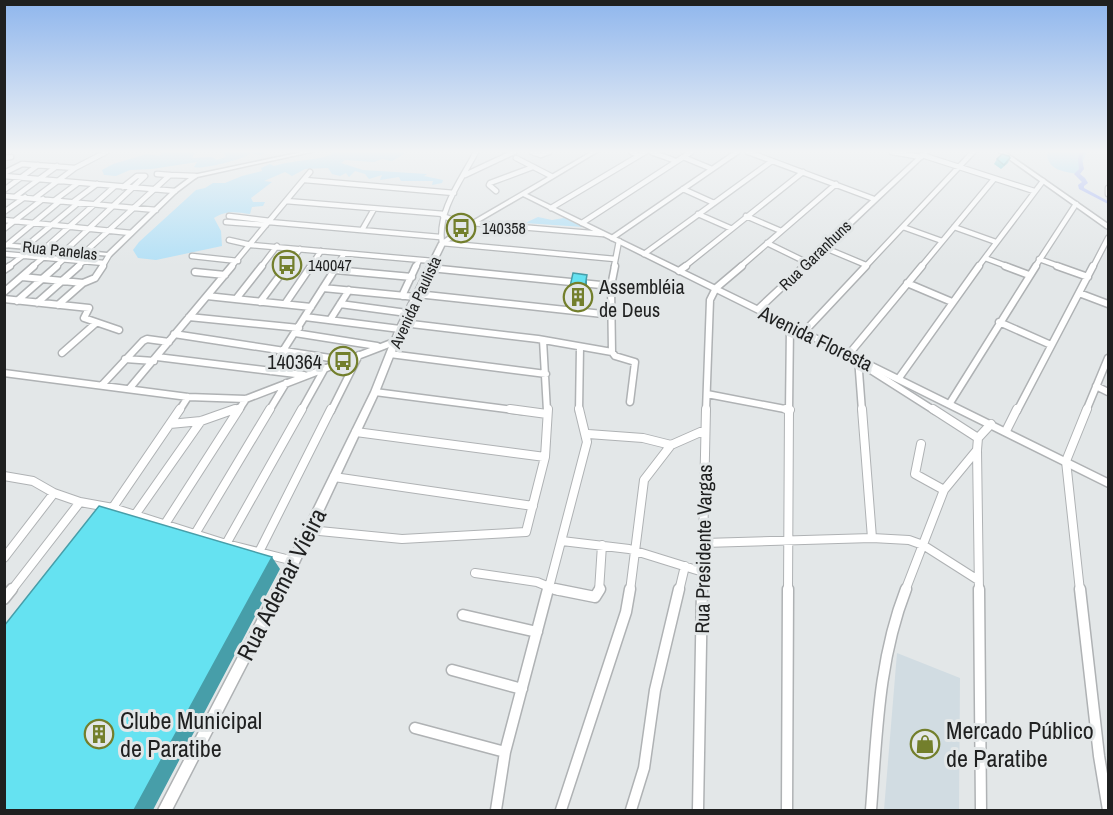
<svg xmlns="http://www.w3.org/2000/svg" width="1113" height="815" font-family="'Archivo Narrow',sans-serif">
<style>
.built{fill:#d1dce2}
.green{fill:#b3e0f6}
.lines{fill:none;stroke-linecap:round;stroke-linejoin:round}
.canal{fill:#a9b8f5;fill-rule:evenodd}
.street-far3-casing{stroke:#afb2b4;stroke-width:7}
.street-far2-casing{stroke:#afb2b4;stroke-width:9}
.street-far1-casing{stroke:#afb2b4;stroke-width:10}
.street-casing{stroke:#afb2b4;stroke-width:13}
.secondary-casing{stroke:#afb2b4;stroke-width:3}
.street-far3{stroke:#fff;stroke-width:4.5}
.street-far2{stroke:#fff;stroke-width:6}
.street-far1{stroke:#fff;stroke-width:8}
.street{stroke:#fff;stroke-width:10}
.secondary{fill:#fff;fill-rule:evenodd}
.wall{fill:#57c2cf}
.shaded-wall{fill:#479ea9}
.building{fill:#65e2f1;stroke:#479ea9;stroke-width:1.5}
.labels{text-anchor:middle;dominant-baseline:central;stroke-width:6;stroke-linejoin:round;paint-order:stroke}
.far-poi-label{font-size:16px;fill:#1f2020;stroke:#e3e7e8;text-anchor:start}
.far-street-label{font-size:16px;fill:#1f2020;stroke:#e3e7e8}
.poi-label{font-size:20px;fill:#1f2020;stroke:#e3e7e8;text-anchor:start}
.street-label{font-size:20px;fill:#1f2020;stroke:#e3e7e8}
.near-street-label{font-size:24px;fill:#1f2020;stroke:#e3e7e8}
.near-poi-label{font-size:24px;fill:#1f2020;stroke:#e3e7e8;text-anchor:start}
</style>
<rect width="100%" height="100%" fill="#e3e7e8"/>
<path class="built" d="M897 653 960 678 959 810H884Z"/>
<path class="green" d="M163 152H191L195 153 192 158 212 157 217 160 226 157 224 153 218 152H268L260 155 251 153C245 159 202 170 194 167L197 162 152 169 130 170 116 176 104 175 102 170 113 164 147 154 159 156Z
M332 152H404V154L392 161 382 159 374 162 345 160 341 163 363 170 427 174 424 176 443 180 442 183 432 185 433 181H401L399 177 380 180 382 175 369 179 365 174 355 171 349 177 346 173 340 176 332 174 328 168 305 169 292 176 285 172 264 181 272 182 251 198 253 202H265L263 206 252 207 250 214C237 212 226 210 214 218L221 231 222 246 156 260 138 258 133 250 139 242 196 190 205 188 213 183H225L242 176 262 171 261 168 270 164 274 166C293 160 313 161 331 155Z
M1052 152H1087L1077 174C1063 171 1049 171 1047 154Z
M538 217 552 220 564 218 583 227 525 223Z"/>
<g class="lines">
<path class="canal" d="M1080 152H1084L1082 159 1084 169 1080 174 1085 178 1088 183 1084 186V188L1108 201V204L1079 189 1078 185 1082 182 1074 174 1079 169 1078 159Z"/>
<g class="street-far3-casing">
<path id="street-far3" d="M476 152C462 179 437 211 442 243L615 259
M532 152 541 155 549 152
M631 152 639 155
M651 152 676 161
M748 152 874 199
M892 152 921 157
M922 155 1034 191
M683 157 712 169
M4 158 11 157
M516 158 551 176
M75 168 106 152
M4 173 22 164 75 168 35 198
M157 174 170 175
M465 175 514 152
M4 176 175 191
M305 180 454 193
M1108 188V194
M683 189 714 203
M4 190 38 165
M496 191 489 185 490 183 533 167
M4 196 156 210
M16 196 57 166
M55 200 78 183
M286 201 444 214
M73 202 97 184
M551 208 645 152
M4 212 25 197
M698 214 730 228
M229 216 270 221
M443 216 459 222 603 234
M746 216 781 231
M4 220 131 233
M226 222 266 225
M269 222 440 237
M582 223 691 152
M903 227 942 241
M954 227 996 242
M4 229 43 199
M362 230 374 209
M612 238 737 152
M229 240 251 245 433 261
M767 243 806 262
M7 245 60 201
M25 247 78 203
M823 247 866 265
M44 249 115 186
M65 251 145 176H137L123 187
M84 253 170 175 195 176
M4 254 104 263
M644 254 772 161
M192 256 238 261
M985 258 1009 267
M1039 259 1061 267
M8 267 33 248
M32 267 52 250
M55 267 65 258
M77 267 84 261
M102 267 109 255
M231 267 310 172
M261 267 277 246
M286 267 300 249
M310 267 321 251
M336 267 344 254
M416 267 419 260
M614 267 619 241
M684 267 803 172
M740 267 836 184
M865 267 973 152
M921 267 994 179
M978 267 1043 181
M1035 267 1076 204
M1093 267 1108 238"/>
</g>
<g class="street-far2-casing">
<path id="street-far2" d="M1005 266 1029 275
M1057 266 1088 277
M430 268 611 286
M4 270 10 266
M335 270 412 277
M679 271 686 266
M195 272 225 275
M22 277 83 283
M907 283 952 302
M323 288 416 297
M4 292 34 266
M1079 293 1108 304
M417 294 612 315
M207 296 311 307
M402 296 416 266
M4 299 89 308 84 318 119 330
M236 299 262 266
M17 301 57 266
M260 302 287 266
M37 303 79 266
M285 304 311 266
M340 304 407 313
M58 305 83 283 95 278 103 266
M189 317 299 328
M305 317 400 329
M330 320 349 290
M999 322 1051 345
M403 323 538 339 612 352 615 356 635 362 630 402
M804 332 866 266
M295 333 377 346
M174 334 343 360
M543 340 547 411
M612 352 611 286 615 266
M62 353 96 323
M390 354 546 374
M849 354 922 266
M157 357 304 375
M858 358 862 411
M125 359 154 361
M858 362 935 411
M270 371 337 266
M4 373 188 397 246 399 394 342
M899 378 979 266
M102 385 143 341 147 339 169 342
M1096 386 1108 392
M129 389 232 266
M375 392 522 411
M707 394 790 410
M950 403 1036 266
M179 411 188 397
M230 411 241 407
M238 411 246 399
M269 411 286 383
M301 411 325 368
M331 411 359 355
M579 411 580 347
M706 411 710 300 716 288 742 266
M789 411 790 325
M1017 411 1093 266
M1086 411 1108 358"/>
</g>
<g class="street-far1-casing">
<path id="street-far1" d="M510 409 547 414
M786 409 790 410
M862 409 872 538
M933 409 978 438
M170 424 201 421 235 409
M1006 431 1017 409
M356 432 545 457
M588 434 643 438 671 445
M921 444 915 474 944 490
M4 476 33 481 54 493 80 502 113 508 226 544 294 561
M334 477 533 506
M135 515 201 421
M107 516 180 409
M165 524 239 409
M309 530 402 539 526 532 545 457 548 409
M195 534 270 409
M562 541 629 549 703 572
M704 543 872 538 909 540 923 545 978 580
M226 544 302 409
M259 552 331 409
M4 558 54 493
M475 573 537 582 559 591
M11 591 80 502
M548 591 587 442 579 409
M599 591 602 545
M630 591 644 480 671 445 705 430
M679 591 685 566
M702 591 706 409
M788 591 789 409
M905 591 944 490 977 450
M979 591 977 450 978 438 991 424
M1080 591 1066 461 1087 409"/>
</g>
<g class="street-casing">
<path id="street" d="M555 589 595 597 600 589
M979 589 981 810
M1080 589 1099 756 1108 810
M4 599 12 589
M463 615 537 632
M452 670 522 689
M415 728 505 752
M496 810 505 752 548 589
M561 810 626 612 630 589
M631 810 644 768 655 690 679 589
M698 810 702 589
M787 810 788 589
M871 810C877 734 878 661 906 589"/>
</g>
<g class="secondary-casing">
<path id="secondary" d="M302 152H311L197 177 177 192 111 256 4 247V243L107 253 173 190 193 175Z
M591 152H597L527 194 757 306 923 152H929L763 309 1108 479V487L523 196 468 228 445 244 404 329 379 392 298 565 172 810H158L290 557 371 392 396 329 439 243 464 226Z
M999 152H1005L1108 224V229L1106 228Z"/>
</g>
<use href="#street-far3" class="street-far3"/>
<use href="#street-far2" class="street-far2"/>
<use href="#street-far1" class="street-far1"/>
<use href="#street" class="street"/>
<use href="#secondary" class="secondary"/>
</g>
<path class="wall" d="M1010 158 1008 163 1001 169 994 164 997 159Z
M587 275V289L583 306 569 305V291Z"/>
<path class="shaded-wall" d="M587 275V289L583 306 584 292Z
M272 557 280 569 153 810H134Z"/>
<path class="building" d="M1002 154 1009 156 1010 158 1004 165 997 159Z
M573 273 587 275 584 292 569 291Z
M99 506 272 557 134 810H4V626Z"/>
<linearGradient id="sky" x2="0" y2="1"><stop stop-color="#8fb6ed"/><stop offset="0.57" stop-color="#f2f4f5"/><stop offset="1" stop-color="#f2f4f5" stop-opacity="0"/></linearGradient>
<rect width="1113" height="266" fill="url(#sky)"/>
<defs>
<g id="bus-ring" transform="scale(1.5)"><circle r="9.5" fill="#e3e7e8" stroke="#737f2c" stroke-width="1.5"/><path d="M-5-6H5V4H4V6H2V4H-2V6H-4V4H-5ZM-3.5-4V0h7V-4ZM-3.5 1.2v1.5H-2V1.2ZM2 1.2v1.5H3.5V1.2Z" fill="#737f2c"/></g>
<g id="building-ring" transform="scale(1.5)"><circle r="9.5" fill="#e3e7e8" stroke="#737f2c" stroke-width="1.5"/><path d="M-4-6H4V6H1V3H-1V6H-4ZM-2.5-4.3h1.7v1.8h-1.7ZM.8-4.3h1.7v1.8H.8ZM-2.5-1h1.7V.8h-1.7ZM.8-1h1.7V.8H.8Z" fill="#737f2c"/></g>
<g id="shop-ring" transform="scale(1.5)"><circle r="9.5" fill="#e3e7e8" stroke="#737f2c" stroke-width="1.5"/><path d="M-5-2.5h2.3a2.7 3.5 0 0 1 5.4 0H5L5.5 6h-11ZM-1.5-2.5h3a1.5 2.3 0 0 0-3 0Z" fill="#737f2c"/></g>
</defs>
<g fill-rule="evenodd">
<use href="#bus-ring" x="461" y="228"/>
<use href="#bus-ring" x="287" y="265"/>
<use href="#building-ring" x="578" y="297"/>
<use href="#bus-ring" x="343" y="361"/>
<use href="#building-ring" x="99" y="734"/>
<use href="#shop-ring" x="925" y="744"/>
</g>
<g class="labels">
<g class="far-poi-label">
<text x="482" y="228">140358</text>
<text x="308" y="265">140047</text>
</g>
<g class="far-street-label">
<text transform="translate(60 250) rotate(6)">Rua Panelas</text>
<text transform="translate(815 255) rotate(-44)">Rua Garanhuns</text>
<text transform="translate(415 302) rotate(-65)">Avenida Paulista</text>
</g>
<g class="poi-label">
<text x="599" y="286">Assembléia<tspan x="599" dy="23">de Deus</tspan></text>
<text x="322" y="361" text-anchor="end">140364</text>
</g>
<g class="street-label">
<text transform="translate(816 338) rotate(26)">Avenida Floresta</text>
<text transform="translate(703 549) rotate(-89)">Rua Presidente Vargas</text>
</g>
<g class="near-street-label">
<text transform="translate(281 584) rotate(-63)">Rua Ademar Vieira</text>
</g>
<g class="near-poi-label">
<text x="120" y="720">Clube Municipal<tspan x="120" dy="28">de Paratibe</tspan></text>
<text x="946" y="730">Mercado Público<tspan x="946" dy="28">de Paratibe</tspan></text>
</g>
</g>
<rect width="1113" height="815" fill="none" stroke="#1f2020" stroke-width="12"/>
</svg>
